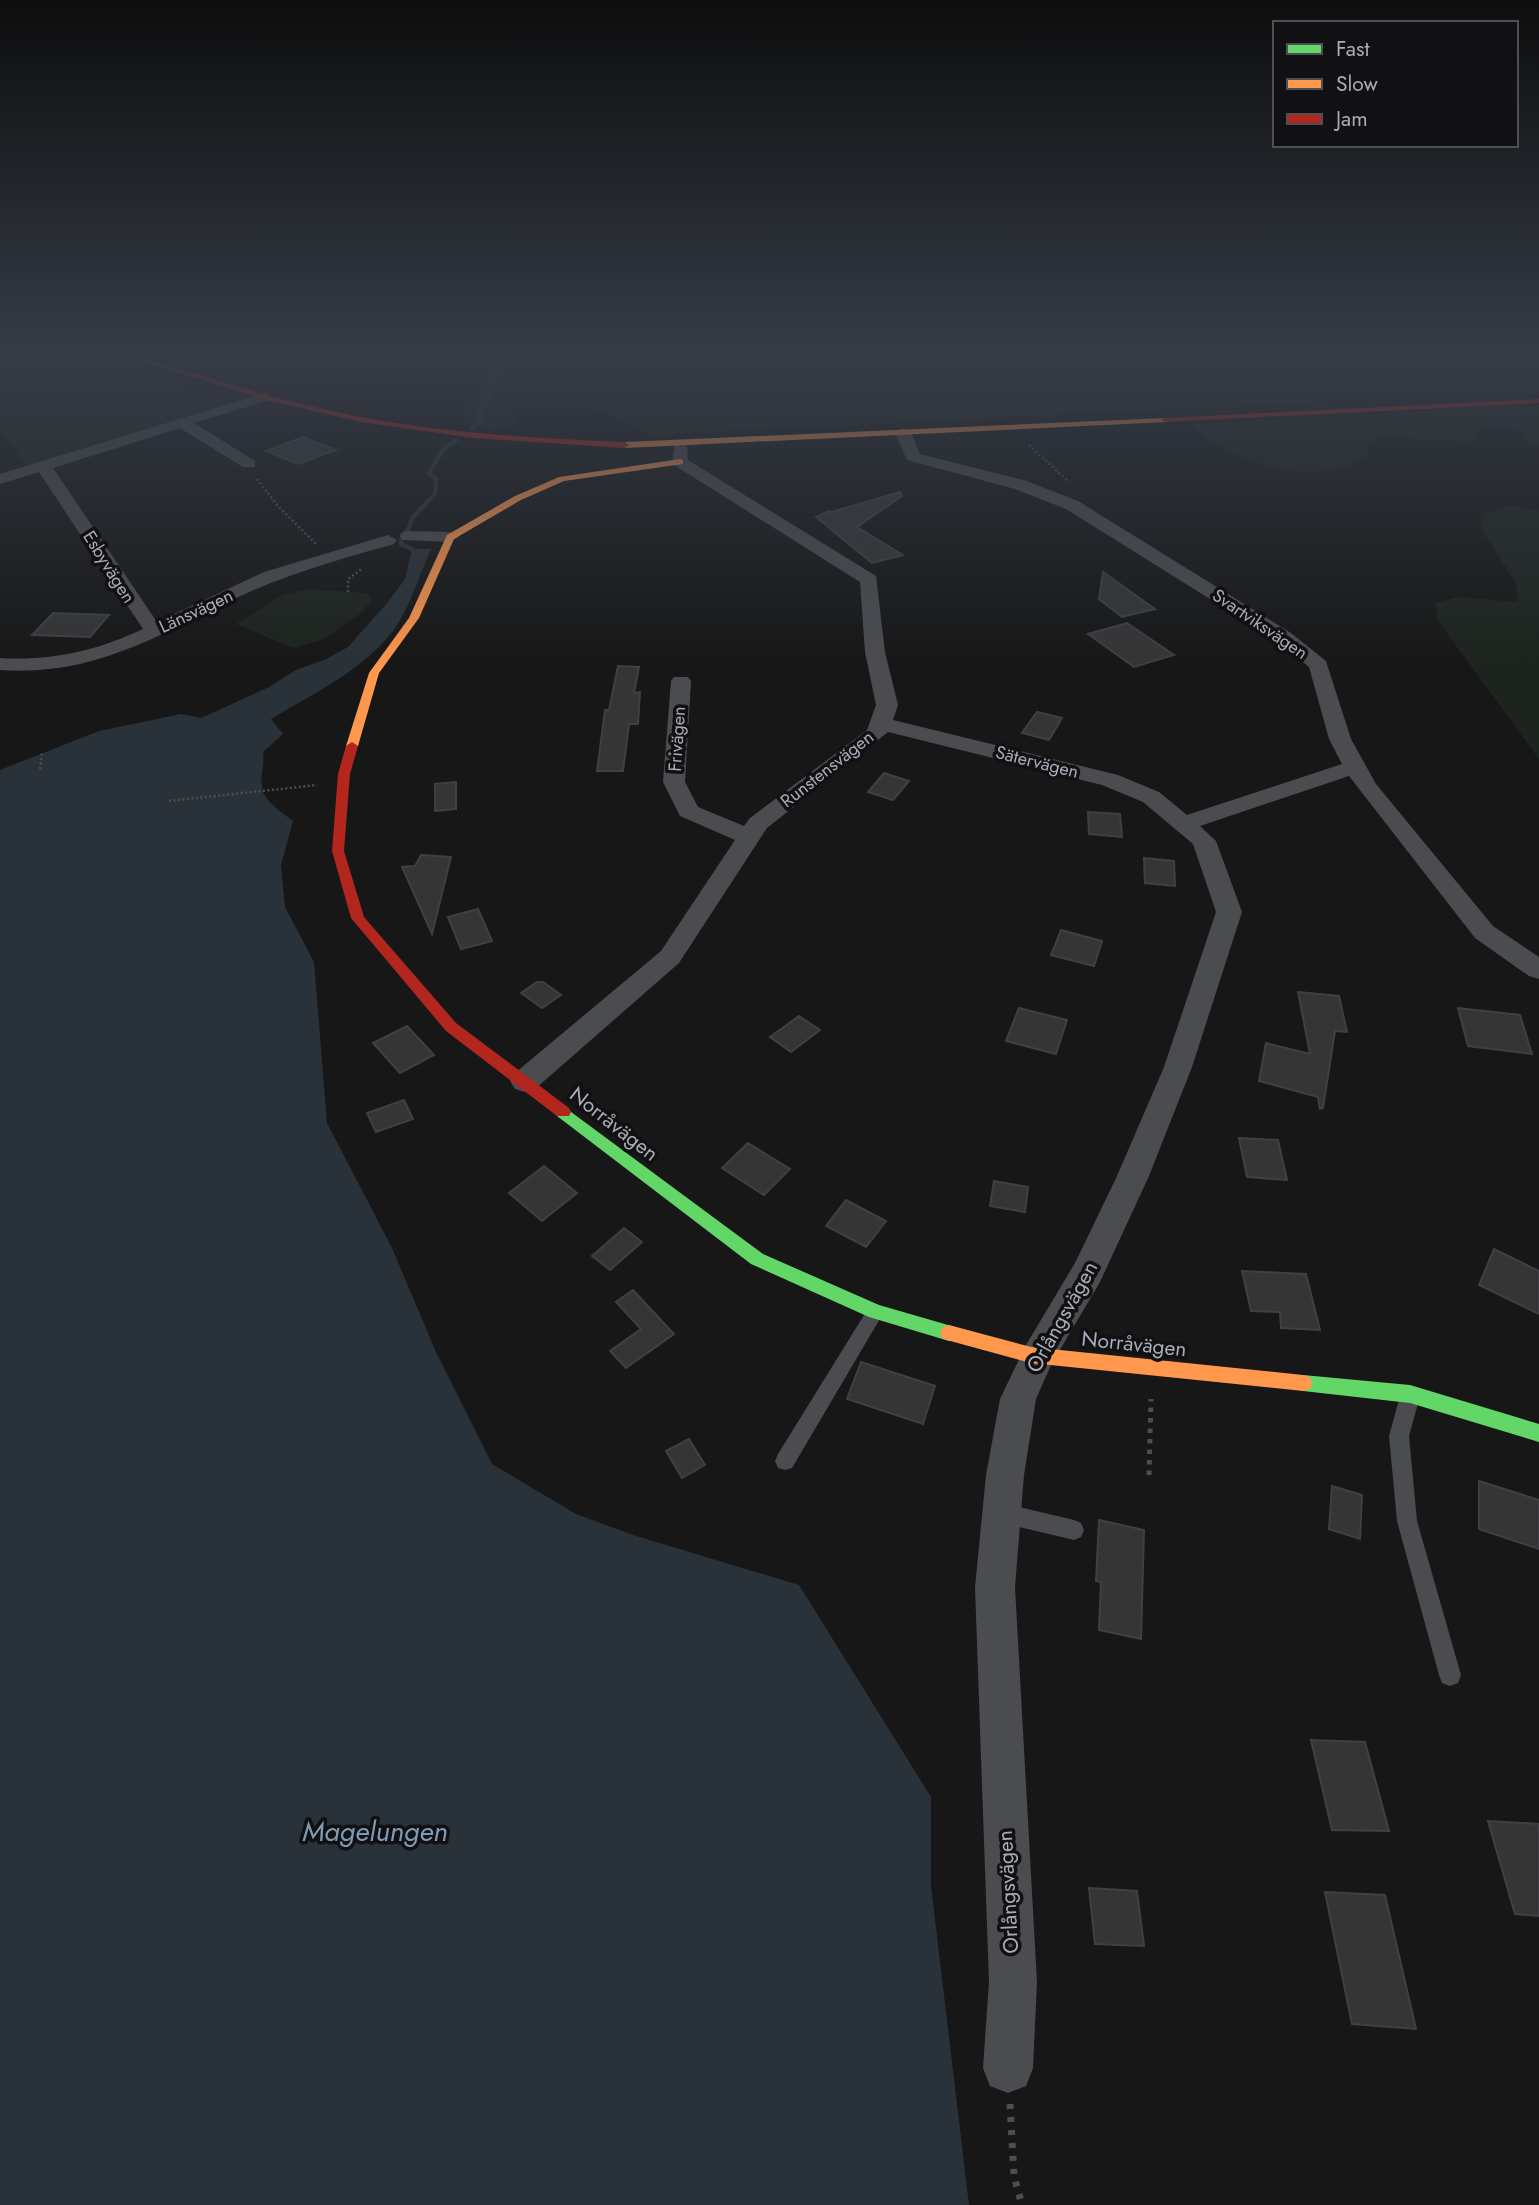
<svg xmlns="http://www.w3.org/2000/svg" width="1539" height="2205" font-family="Jost,sans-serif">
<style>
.green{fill:#1d241e}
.water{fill:#2a3239}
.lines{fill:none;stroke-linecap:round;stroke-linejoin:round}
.stream{stroke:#2a3239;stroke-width:4.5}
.building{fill:#353536;stroke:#3f4043;stroke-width:2}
.path-far2{stroke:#4d4e52;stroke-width:2.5;stroke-dasharray:2 2.5;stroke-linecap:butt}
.path-far1{stroke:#4d4e52;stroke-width:5;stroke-dasharray:4.5 6;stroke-linecap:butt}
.path{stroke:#4d4e52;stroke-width:7;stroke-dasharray:5 8;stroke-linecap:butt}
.lane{fill:#4b4c50;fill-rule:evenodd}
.street{fill:#4b4c50;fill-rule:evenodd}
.fast{fill:#63d668;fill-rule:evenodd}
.slow{fill:#ff974d;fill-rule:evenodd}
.jam{fill:#b3261e;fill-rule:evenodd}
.labels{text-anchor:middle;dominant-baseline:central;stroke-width:7;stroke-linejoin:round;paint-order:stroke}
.far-street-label{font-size:18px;fill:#a8adb8;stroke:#111113}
.street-label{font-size:21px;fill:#a8adb8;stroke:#111113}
.near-water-label{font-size:28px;font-style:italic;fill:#7f9bb3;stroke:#111113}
</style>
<rect width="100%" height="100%" fill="#171717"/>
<path class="green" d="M40 355H93L230 403 27 467 0 427V375Z
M361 355H1539V391L649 435 603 410 525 406 514 412 515 423 488 431 481 426 461 423 464 419 462 406 473 398 481 374 439 377 431 380C405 372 388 360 361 355Z
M1539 405V447L1530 446 1523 430 1481 426 1473 442 1374 437 1368 446 1367 457C1314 490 1232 463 1189 424Z
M1513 505 1539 511V759L1438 621 1435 603 1458 597 1518 602 1516 583 1481 529 1484 514Z
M308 589 367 593 373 600 360 614 324 639 293 648 236 624 282 595Z"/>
<path class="water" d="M500 355H514L501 370 491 400 479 401V393L486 386 489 369Z
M412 549H431C421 571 414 594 403 615 377 664 316 692 271 719L283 734 263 752C265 765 260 775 262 787 263 801 283 813 293 821L281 865 285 907 314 962 327 1123 392 1248 436 1352 492 1464 576 1514 633 1535 799 1585 931 1797V1886L969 2205H0V770L99 731 181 714 201 718 269 687 296 670 326 659 348 647 388 602 405 579Z"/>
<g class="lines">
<path class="stream" d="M472 428 481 417 479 410 485 404 479 401
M412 549 401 544 402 535 408 530 412 518 435 494 436 479 429 473 443 450 456 440"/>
</g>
<path class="building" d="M303 437 336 450 298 464 266 451Z
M900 492 902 496 857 527 903 555 872 563 816 517 829 511 832 512Z
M1103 572 1155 609 1122 617 1099 599Z
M53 613 109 615 90 637 32 635Z
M1127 623 1174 655 1134 667 1088 634Z
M618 666 639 667 634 693 640 692 638 724H629L623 771H597L605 710H609Z
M1037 712 1062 718 1049 740 1022 733Z
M884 773 909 781 893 800 868 792Z
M456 782V809L435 811V784Z
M1088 812 1120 814 1122 837 1089 834Z
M421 855 451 857 432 934 402 867 415 866Z
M1144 858 1174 861 1175 886 1145 883Z
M478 909 492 941 461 949 448 917Z
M1061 930 1102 941 1094 966 1051 955Z
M537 982H543L561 995 542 1008 521 993Z
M1298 992 1339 996 1347 1032 1335 1031 1323 1108 1320 1109 1318 1097 1259 1081 1266 1043 1310 1054Z
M1019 1008 1067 1020 1056 1054 1006 1041Z
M1458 1008 1520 1015 1532 1054 1468 1046Z
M799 1016 820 1030 791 1052 770 1037Z
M407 1026 434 1055 400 1073 373 1043Z
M404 1100 413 1119 376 1132 367 1113Z
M1239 1138 1278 1140 1287 1180 1247 1177Z
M748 1143 790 1169 764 1195 722 1168Z
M544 1166 577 1193 542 1221 509 1193Z
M994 1181 1028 1187 1025 1212 990 1206Z
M846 1200 886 1221 866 1247 826 1226Z
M624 1228 642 1242 610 1270 592 1256Z
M1494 1249 1539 1271V1314L1479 1285Z
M1242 1271 1306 1274 1320 1330 1281 1328 1280 1312 1251 1311Z
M633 1290 674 1334 626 1368 610 1351 641 1329 616 1302Z
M861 1362 935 1386 923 1424 847 1399Z
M689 1439 705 1465 682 1478 666 1451Z
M1479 1481 1539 1500V1549L1479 1529Z
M1332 1486 1362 1495 1360 1539 1329 1529Z
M1099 1520 1144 1530 1141 1639 1099 1630 1101 1582 1096 1581Z
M1311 1740 1365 1742 1389 1831 1332 1830Z
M1488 1821 1539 1824V1916L1515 1914Z
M1089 1888 1137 1891 1144 1946 1095 1944Z
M1325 1892 1385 1895 1416 2029 1352 2024Z"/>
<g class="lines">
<path class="path-far2" d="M1029 445 1069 482
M257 479 277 505 317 545
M348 592V579L363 568
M40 769 42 752
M169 801 317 785"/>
<path class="path-far1" d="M1149 1475 1151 1399"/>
<path class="path" d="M1010 2104 1014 2176 1022 2205"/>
<path class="lane" d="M875 1304 881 1307 884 1312 881 1317 792 1468 785 1470 778 1468 775 1461 778 1454 869 1307Z
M1410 1387 1417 1390 1420 1396 1409 1436 1417 1521 1461 1675 1458 1683 1450 1686 1442 1683 1439 1675 1397 1521 1389 1436 1400 1396 1403 1390Z
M1002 1503 1074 1520 1081 1523 1084 1530 1081 1537 1074 1540 1002 1523 995 1520 992 1513 995 1506Z"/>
<path class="street" d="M264 393 269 394V400L194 423 255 461V467H243L180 428 53 468 157 622 264 572 388 535 397 540 394 544C344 558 294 572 247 593 163 632 97 677 0 670V658C52 661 96 651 143 629L39 472 0 484V474Z
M903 428 911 433 920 454 1027 481 1078 501 1291 633 1326 661 1351 739 1376 784 1493 926 1539 957V979L1529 976 1475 938 1349 776 1200 826 1216 841 1242 912 1192 1067 1149 1176 1100 1282 1051 1365 1036 1399 1024 1475 1015 1587 1037 1982 1033 2068 1026 2086 1008 2093 990 2086 983 2068 989 1982 975 1587 986 1475 1000 1399 1026 1345 1075 1263 1117 1176 1164 1067 1216 912 1193 844 1143 802 1102 785 888 732 767 828 679 963 535 1089 525 1092 515 1089 510 1081 515 1073 661 951 735 840 680 816 663 782 671 681 674 677H688L691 681 685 782 698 807 744 826 750 818 867 730 876 705 865 652 860 582 674 465 672 462 675 443H687L688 460 876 576 885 652 898 705 893 720 1118 775 1159 792 1187 815 1342 764 1329 739 1309 667 1277 641 1066 509 1015 489 907 460 895 433Z
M409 531 450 532 459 537 450 542 403 540 400 536 403 532Z"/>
<path class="fast" d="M563 1106 763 1254 879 1305 955 1327 958 1333 955 1339 949 1341 869 1317 751 1264 557 1116 555 1112 557 1108Z
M1303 1375 1410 1385 1539 1424V1442L1410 1403 1303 1391 1296 1389 1294 1383 1296 1377Z"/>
<path class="slow" d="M1165 418 1168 422 625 448 621 445 625 442Z
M680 459 683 460V464L564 481 521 500 454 539 419 618 379 673 358 746 352 750 348 748 346 746 369 673 409 618 447 535 515 496 559 477Z
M949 1325 1031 1347 1303 1375 1310 1377 1312 1383 1310 1389 1303 1391 1031 1363 943 1339 940 1333 943 1327Z"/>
<path class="jam" d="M120 355H132C196 372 258 395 323 409 422 432 524 438 625 442L629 445 625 448 474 438 361 422 271 401Z
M1539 399V403L1165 422 1161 420 1165 418Z
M352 742 358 746 350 774 344 851 364 917 456 1023 569 1108 571 1112 569 1116H557L446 1031 351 918 332 851 338 774 346 746Z"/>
</g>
<linearGradient id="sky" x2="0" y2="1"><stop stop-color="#0d0d0d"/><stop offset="0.53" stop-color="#363c47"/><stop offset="1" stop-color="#363c47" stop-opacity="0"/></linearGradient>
<rect width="1539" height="664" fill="url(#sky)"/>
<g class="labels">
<g class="far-street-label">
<text transform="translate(109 567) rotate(58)">Esbyvägen</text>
<text transform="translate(196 611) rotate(-25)">Länsvägen</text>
<text transform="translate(1260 624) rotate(34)">Svartviksvägen</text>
<text transform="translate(677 739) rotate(-86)">Frivägen</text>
<text transform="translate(1037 762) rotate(14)">Sätervägen</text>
<text transform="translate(827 769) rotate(-38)">Runstensvägen</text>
</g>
<g class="street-label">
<text transform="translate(614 1124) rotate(38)">Norråvägen</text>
<text transform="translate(1062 1317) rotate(-61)">Orlångsvägen</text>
<text transform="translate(1134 1344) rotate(6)">Norråvägen</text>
<text transform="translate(1008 1892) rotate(-93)">Orlångsvägen</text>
</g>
<g class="near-water-label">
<text x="375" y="1831">Magelungen</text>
</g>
</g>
<rect x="1273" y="21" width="245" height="126" fill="#111113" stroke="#4d4f55" stroke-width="2"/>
<rect x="1287" y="44" width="35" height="10" fill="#63d668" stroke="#4d4f55" stroke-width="2"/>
<text x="1336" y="56" font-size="21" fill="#a8adb8">Fast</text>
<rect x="1287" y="79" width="35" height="10" fill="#ff974d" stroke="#4d4f55" stroke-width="2"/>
<text x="1336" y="91" font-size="21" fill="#a8adb8">Slow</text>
<rect x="1287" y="114" width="35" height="10" fill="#b3261e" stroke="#4d4f55" stroke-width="2"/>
<text x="1336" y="126" font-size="21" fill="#a8adb8">Jam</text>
</svg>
